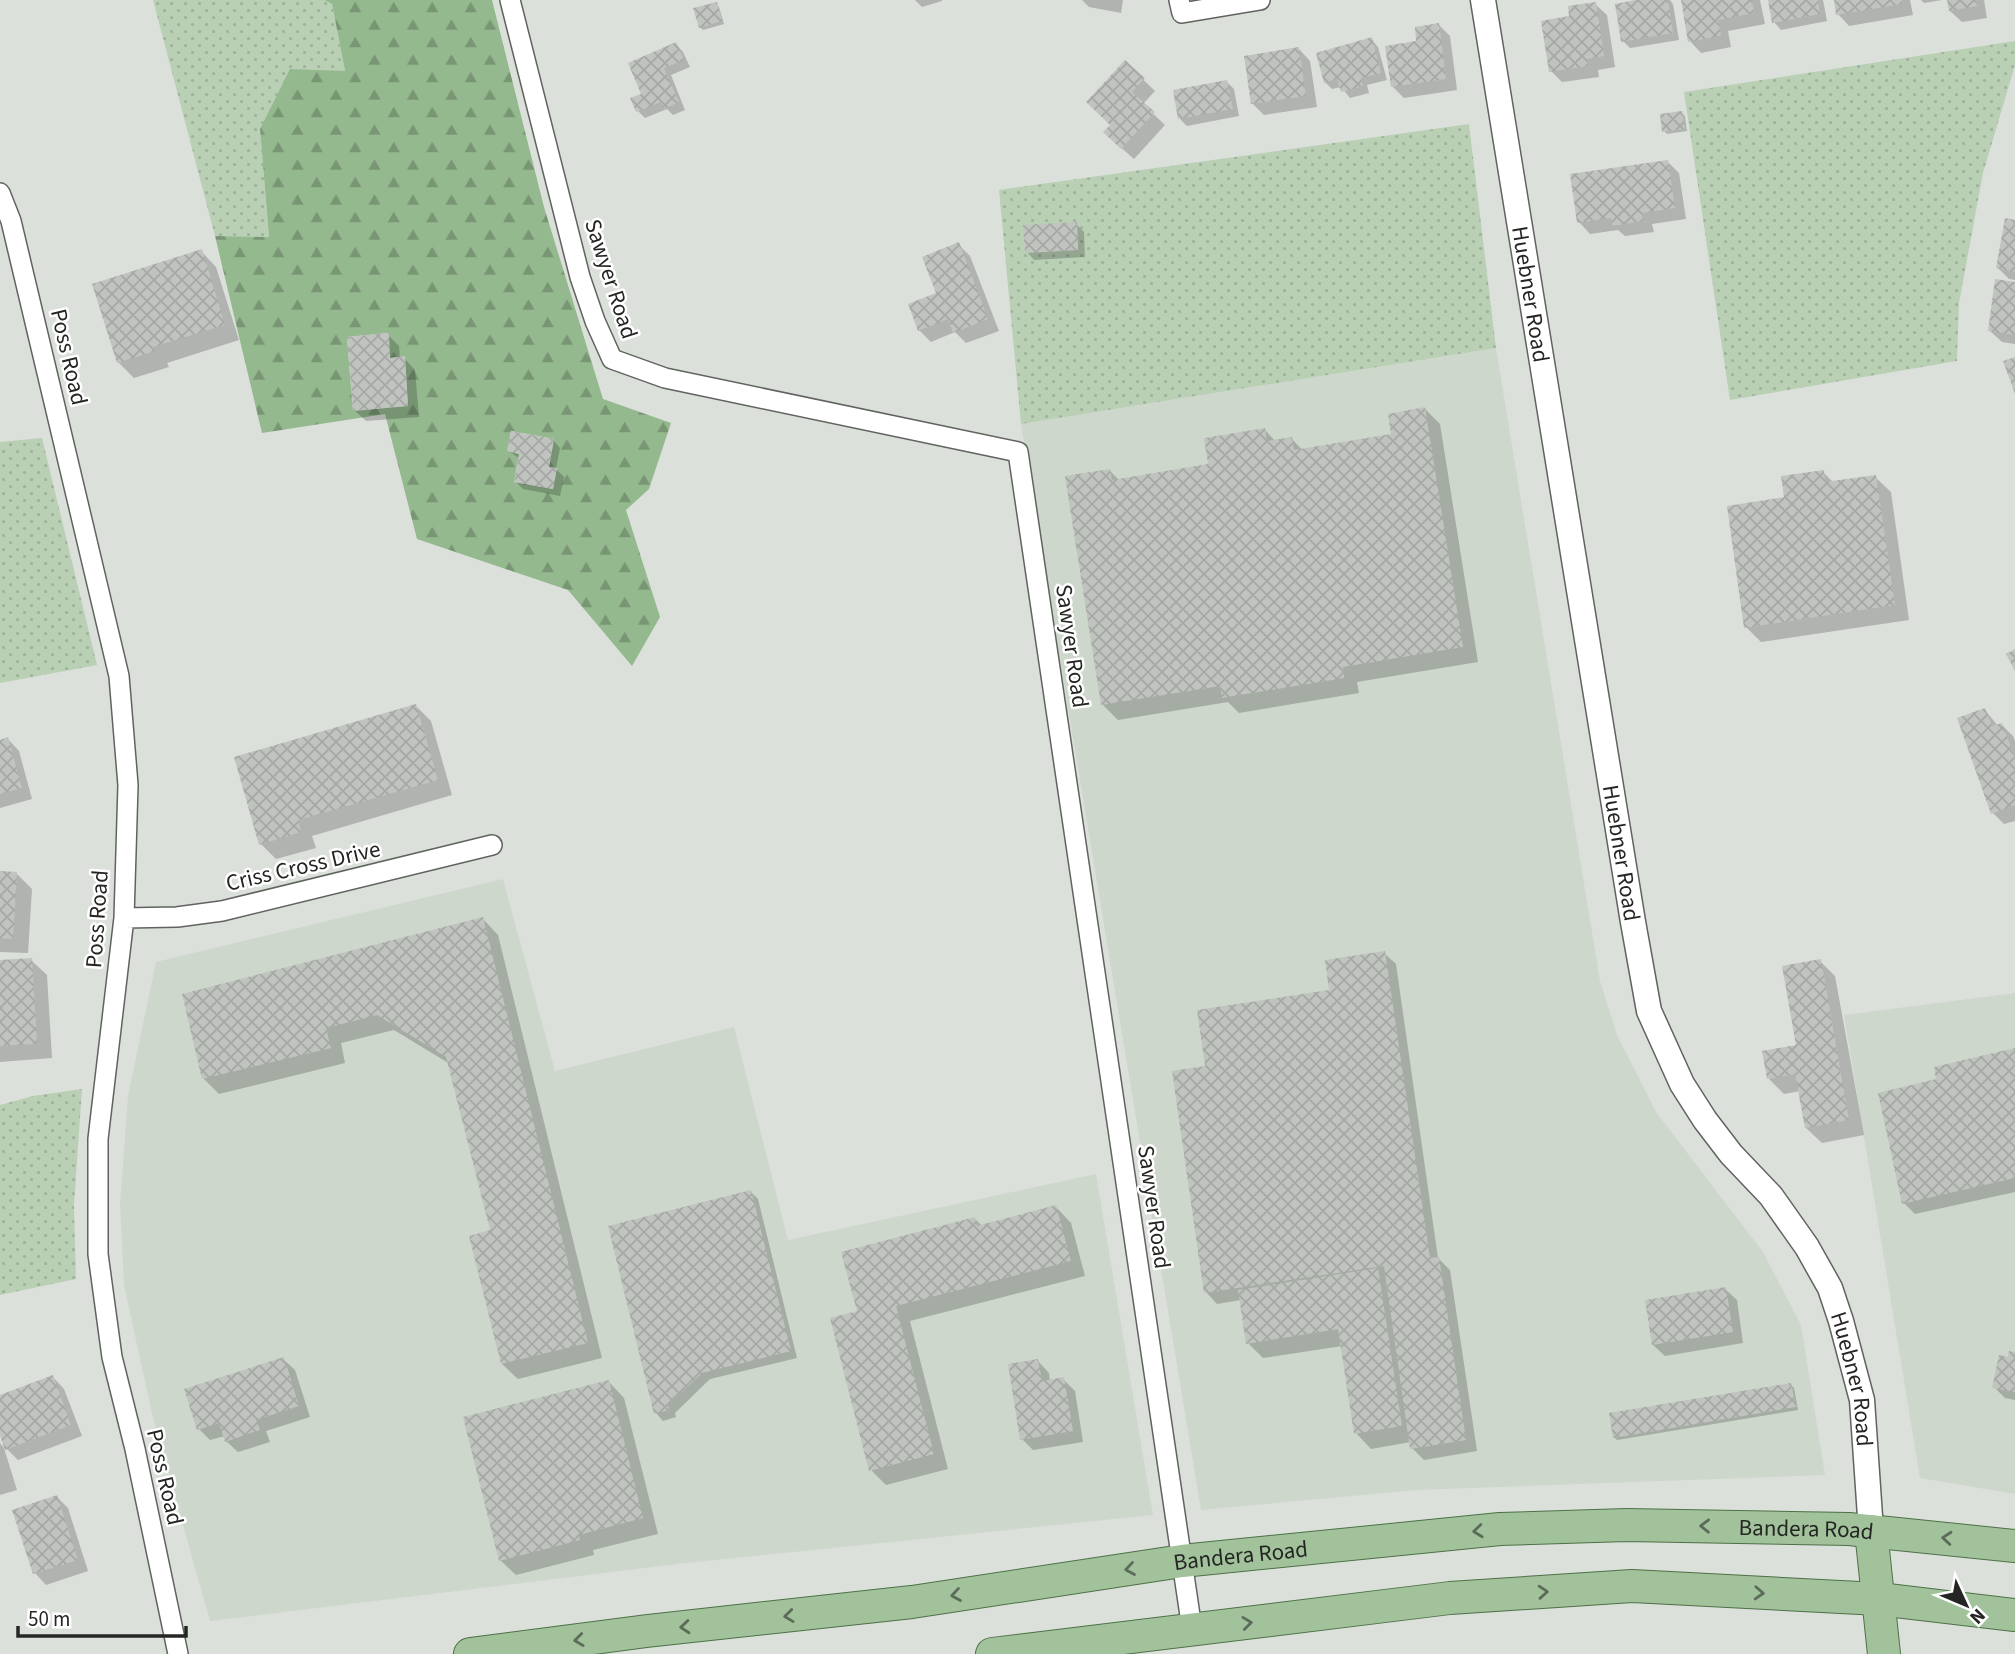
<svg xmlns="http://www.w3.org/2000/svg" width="2015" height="1654" font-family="'Source Sans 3',sans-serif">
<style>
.built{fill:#ced7cc}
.grass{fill:url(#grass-dots);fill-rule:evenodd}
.forest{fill:url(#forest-firs);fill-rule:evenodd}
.shadow{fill:#0003}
.building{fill:url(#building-cross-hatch)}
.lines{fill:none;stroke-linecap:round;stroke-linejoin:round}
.minor-casing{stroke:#60635f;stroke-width:22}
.tertiary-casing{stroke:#60635f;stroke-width:27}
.primary-casing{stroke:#4d7146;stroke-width:34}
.minor{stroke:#fff;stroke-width:19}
.tertiary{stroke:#fff;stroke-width:24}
.primary{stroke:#a1c29b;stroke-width:32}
.oneway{stroke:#5d6c5a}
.labels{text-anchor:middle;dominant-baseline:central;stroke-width:5;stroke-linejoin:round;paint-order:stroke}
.street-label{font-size:23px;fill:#252624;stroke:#fff}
</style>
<defs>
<pattern id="grass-dots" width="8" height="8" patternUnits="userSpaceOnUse" patternTransform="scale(1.75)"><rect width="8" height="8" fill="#b9d0b5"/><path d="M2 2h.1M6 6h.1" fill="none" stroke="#9fb29c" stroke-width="1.8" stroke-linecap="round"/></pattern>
<pattern id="forest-firs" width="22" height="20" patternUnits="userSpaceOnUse" patternTransform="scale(1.75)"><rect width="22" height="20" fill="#94b98e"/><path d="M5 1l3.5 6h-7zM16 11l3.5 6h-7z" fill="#799674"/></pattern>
<pattern id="building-cross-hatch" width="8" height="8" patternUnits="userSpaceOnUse" patternTransform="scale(1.75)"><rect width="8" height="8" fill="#c0c4bf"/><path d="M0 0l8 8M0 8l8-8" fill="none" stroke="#a5a8a4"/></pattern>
</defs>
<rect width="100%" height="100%" fill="#dce0db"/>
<path class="built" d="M1496 348 1600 981 1617 1035 1656 1112 1763 1252 1801 1325 1825 1475 1417 1490 1201 1510 1021 424Z
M503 879 555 1071 734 1027 788 1240 1096 1174 1153 1515 677 1564 210 1621 153 1418 124 1285 120 1204 128 1096 156 962Z
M2015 993V1494L1920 1478 1844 1015Z"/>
<path class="grass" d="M153 0H324L332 4 345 71 260 129 269 237 215 236Z
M2015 41V65L1983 173 1959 303 1957 361 1730 400 1684 92Z
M1469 124 1496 348 1021 424 999 190ZM1077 223 1078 250 1025 253 1024 226Z
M42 438 97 665 0 683V442Z
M82 1089 74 1205 76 1279 0 1295V1105L33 1096Z"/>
<path class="forest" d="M324 0H492L544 207 603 399 671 423 649 489 626 510 660 617 632 666 568 590 417 539 385 414 262 433 215 236 269 237 260 129 290 69 345 71 332 4ZM388 333 390 358 405 357 408 406 353 411 347 337ZM511 431 554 439 549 467 557 468 553 489 514 482 519 454 507 451Z"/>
<path class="shadow" d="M915 0H942V1L922 7Z
M1082 0H1123L1121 13 1089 7Z
M1645 0H1670L1673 4 1679 40 1630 48 1623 41Z
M1683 0H1760L1765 24 1728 31 1731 47 1701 53 1690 41Z
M1770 0H1823L1827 21 1781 30 1774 22Z
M1836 0H1910L1913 15 1849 26 1838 14Z
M1921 0H1942L1924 3Z
M1948 0H1984L1987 18 1962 22 1950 11Z
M716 4 719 7 724 24 703 30 700 27Z
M1595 4 1607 15 1615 67 1598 70 1599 77 1562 82 1551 71 1571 18Z
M1439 25 1450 36 1457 90 1404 98 1392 86Z
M1371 39 1378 47 1387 80 1367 85 1369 93 1350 98 1341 87 1332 89 1325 82Z
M676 44 683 52 690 67 671 75 685 110 673 115 667 109 645 118 638 111 643 95Z
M1299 49 1310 61 1317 107 1264 115 1252 103Z
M1125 62 1155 91 1143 104 1165 125 1134 159 1117 144 1112 125Z
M1227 82 1234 89 1239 116 1187 126 1180 119Z
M1682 113 1685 116 1687 131 1667 134 1664 131Z
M1668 162 1679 173 1686 219 1652 224 1654 232 1625 236 1618 230 1590 234 1579 222Z
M2015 222V280L2009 279 1998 268Z
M1076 224 1084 232 1085 257 1034 260 1027 252Z
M958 244 970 256 999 331 966 343 955 332 931 342 919 330 938 294Z
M201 251 216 267 239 340 167 363 169 367 134 378 118 362Z
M2015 284V344L2002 342 1990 331Z
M388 335 399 346 400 359 404 358 415 370 419 417 366 421 354 410Z
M1425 409 1440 424 1478 662 1357 682 1359 693 1239 713 1228 702 1118 720 1103 705 1110 471 1119 480 1210 465 1265 430 1276 442 1292 439 1303 451 1393 436Z
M553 440 560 448 556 469 564 477 560 496 523 489 516 482 520 459 509 451Z
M1823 472 1834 483 1875 477 1891 492 1909 620 1761 642 1746 627 1786 499Z
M416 706 431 721 452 795 312 836 316 848 276 859 261 844Z
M1985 710 1998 726 2002 725 2013 736 2015 741V821L2004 824 1993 813Z
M8 739 19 751 32 799 0 808V741Z
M0 872 16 873 32 889 28 953 0 952Z
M483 919 498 935 602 1358 518 1379 502 1364 492 1232 450 1064 394 1030 341 1043 345 1063 219 1094 204 1079 184 995Z
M1384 953 1396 964 1438 1258 1450 1270 1477 1451 1424 1460 1412 1448 1411 1442 1371 1449 1356 1433 1342 1346 1263 1358 1248 1343 1241 1300 1217 1304 1206 1292 1207 1067 1331 992Z
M31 960 47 975 52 1058 0 1062V962Z
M1820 961 1835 976 1864 1135 1822 1143 1806 1128 1800 1091 1784 1094 1769 1079 1798 1046Z
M2015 1050V1192L1915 1214 1904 1203 1938 1081Z
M751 1192 758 1199 797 1358 710 1379 675 1413 676 1417 663 1421 656 1413Z
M1056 1207 1071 1223 1085 1276 910 1321 948 1469 886 1485 871 1470 859 1312 975 1219 982 1226Z
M1725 1289 1737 1300 1743 1343 1665 1356 1653 1345Z
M2015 1354V1400L2005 1398 1994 1387 2009 1359Z
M283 1359 295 1370 310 1417 266 1431 270 1442 238 1452 226 1441 225 1436 210 1440 199 1429Z
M1038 1361 1049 1373 1050 1381 1063 1379 1075 1391 1083 1442 1033 1450 1022 1439Z
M53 1377 64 1389 82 1436 18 1460 7 1449 0 1431V1397Z
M609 1382 624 1398 658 1534 593 1550 594 1555 516 1575 500 1560Z
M1791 1385 1794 1388 1798 1410 1617 1440 1614 1437Z
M0 1443 4 1448 17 1490 0 1495Z
M57 1497 68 1508 88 1571 46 1585 35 1573Z"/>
<path class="building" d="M1635 0H1668L1673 33 1621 42 1615 4Z
M1681 0H1752L1754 13 1718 20 1721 36 1688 42Z
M1768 0H1818L1820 14 1772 23Z
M1834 0H1902V4L1836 15Z
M1947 0H1976L1977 6 1949 11Z
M717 2 722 21 699 28 693 8Z
M1596 2 1604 56 1587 59 1588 66 1549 72 1541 21 1569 16 1568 6Z
M1439 23 1446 79 1391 87 1385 46 1416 41 1415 27Z
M1372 37 1381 73 1361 78 1363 86 1341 92 1337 79 1324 83 1316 53Z
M676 42 684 60 664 68 679 102 664 109 661 102 636 112 630 98 641 94 628 63Z
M1299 47 1306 96 1251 104 1244 56Z
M1125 60 1145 78 1132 92 1155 112 1121 149 1103 132 1110 125 1086 102Z
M1227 80 1233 109 1178 119 1173 90Z
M1682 111 1685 129 1662 132 1660 114Z
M1668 160 1675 208 1642 213 1643 221 1612 226 1611 218 1577 223 1570 174Z
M2005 218 2015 220V272L1996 268Z
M1077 222 1078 250 1025 253 1023 225Z
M959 242 988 319 953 333 948 319 918 331 908 304 936 293 922 257Z
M202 249 225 325 153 347 155 351 117 363 92 284Z
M1995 279 2015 282V335L1988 331Z
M389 333 390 358 405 356 408 406 353 411 347 337Z
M2015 357V394L2003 361Z
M1425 407 1463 647 1343 667 1344 678 1222 698 1220 686 1101 705 1065 476 1110 469 1112 480 1208 464 1204 438 1265 428 1267 441 1292 437 1294 450 1391 434 1388 414Z
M511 431 554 439 549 467 557 468 553 489 514 482 519 454 507 451Z
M1824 470 1825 482 1876 475 1895 605 1744 628 1727 506 1784 497 1781 476Z
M2015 649V671L2006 654Z
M416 704 438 780 298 820 301 832 259 845 234 757Z
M1985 708 1992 726 2002 723 2015 758V805L1991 814 1957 718Z
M8 737 22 788 0 794V740Z
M0 871 17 872 13 939 0 938Z
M483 917 588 1343 501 1364 469 1236 490 1230 446 1057 377 1015 326 1028 331 1048 202 1079 182 994Z
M1385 951 1430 1258 1439 1257 1466 1440 1410 1449 1384 1266 1204 1293 1172 1071 1205 1066 1197 1010 1329 990 1325 960Z
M32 958 37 1044 0 1046V960Z
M1821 959 1849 1120 1805 1128 1795 1074 1767 1079 1762 1051 1796 1045 1782 966Z
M2015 1048V1178L1902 1204 1878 1093 1936 1079 1934 1067Z
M751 1190 791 1351 702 1373 668 1405 669 1410 654 1414 608 1226Z
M1056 1205 1071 1261 896 1306 934 1454 869 1471 830 1318 857 1311 841 1252 975 1217 977 1226Z
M1378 1268 1402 1426 1354 1434 1338 1329 1246 1344 1238 1290Z
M1726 1287 1733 1332 1652 1345 1645 1300Z
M2009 1351 2015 1352V1392L1992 1388 1999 1355 2008 1357Z
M284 1357 299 1406 256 1420 260 1430 225 1442 219 1423 197 1430 184 1389Z
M1038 1359 1042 1381 1064 1377 1073 1431 1020 1440 1008 1364Z
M53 1375 71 1425 5 1450 0 1436V1395Z
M609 1380 643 1518 579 1535 580 1540 499 1561 463 1417Z
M1791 1383 1796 1407 1613 1438 1609 1413Z
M57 1495 78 1560 33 1574 12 1510Z"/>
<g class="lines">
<g class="minor-casing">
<path id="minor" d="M510 0 580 277 595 321 612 359 665 378 1018 452 1192 1629
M1179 0 1182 13 1260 0
M0 193 11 221 119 676 128 785 124 918 98 1139V1254L112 1357 135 1449 178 1654
M124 918 177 917 222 911 492 845"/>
</g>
<g class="tertiary-casing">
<g id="tertiary">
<path id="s1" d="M1483 0 1633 922 1649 1011 1682 1084 1705 1120 1731 1154 1771 1196 1807 1247 1830 1288 1841 1321 1862 1400 1871 1531"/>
</g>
</g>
<g class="primary-casing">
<g id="primary">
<path d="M1871 1531 1884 1654"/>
<path id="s2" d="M470 1654 647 1631 912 1602 1182 1561 1500 1529 1627 1525 1849 1529 2015 1546"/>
<path d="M992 1654 1450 1598 1632 1586 1879 1599 2015 1615"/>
</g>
</g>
<use href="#minor" class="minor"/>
<use href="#tertiary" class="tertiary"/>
<use href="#primary" class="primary"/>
</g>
<defs><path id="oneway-chevron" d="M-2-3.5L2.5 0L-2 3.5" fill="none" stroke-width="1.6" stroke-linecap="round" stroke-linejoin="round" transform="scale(1.75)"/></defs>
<g class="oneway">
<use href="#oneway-chevron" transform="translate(1705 1526) rotate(-179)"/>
<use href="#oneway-chevron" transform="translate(1478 1531) rotate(174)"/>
<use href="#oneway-chevron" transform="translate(1947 1538) rotate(-175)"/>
<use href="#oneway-chevron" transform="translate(1130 1569) rotate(171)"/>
<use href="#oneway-chevron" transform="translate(1543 1592) rotate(-4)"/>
<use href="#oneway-chevron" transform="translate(1759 1593) rotate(3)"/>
<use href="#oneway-chevron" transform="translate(956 1595) rotate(171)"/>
<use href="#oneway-chevron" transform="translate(789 1616) rotate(173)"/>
<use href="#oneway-chevron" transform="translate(1247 1623) rotate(-7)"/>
<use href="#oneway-chevron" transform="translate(685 1627) rotate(175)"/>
<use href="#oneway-chevron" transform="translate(579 1640) rotate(173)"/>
</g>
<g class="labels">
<g class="street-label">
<text transform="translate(611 279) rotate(72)">Sawyer Road</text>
<text stroke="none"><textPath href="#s1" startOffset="298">Huebner Road</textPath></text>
<text transform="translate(69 357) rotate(77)">Poss Road</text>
<text transform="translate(1072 646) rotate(82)">Sawyer Road</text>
<text stroke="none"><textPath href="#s1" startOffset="864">Huebner Road</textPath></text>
<text transform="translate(303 866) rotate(-13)">Criss Cross Drive</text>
<text transform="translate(97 919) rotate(-86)">Poss Road</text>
<text transform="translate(1154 1207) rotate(82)">Sawyer Road</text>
<text stroke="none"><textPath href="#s1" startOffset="1452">Huebner Road</textPath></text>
<text transform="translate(165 1477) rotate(77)">Poss Road</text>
<text stroke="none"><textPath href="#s2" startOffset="1344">Bandera Road</textPath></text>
<text stroke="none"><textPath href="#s2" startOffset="777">Bandera Road</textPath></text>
</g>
</g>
<g transform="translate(1966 1605) rotate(134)" stroke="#ffffff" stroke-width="5" paint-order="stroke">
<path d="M0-5L12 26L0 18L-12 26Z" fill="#252624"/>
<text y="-10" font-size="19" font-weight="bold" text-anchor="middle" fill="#252624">N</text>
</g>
<path d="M18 1626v10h168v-10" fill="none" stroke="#252624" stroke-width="3.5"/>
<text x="28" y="1626" font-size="21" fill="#252624" stroke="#ffffff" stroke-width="5" paint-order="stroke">50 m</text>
</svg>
